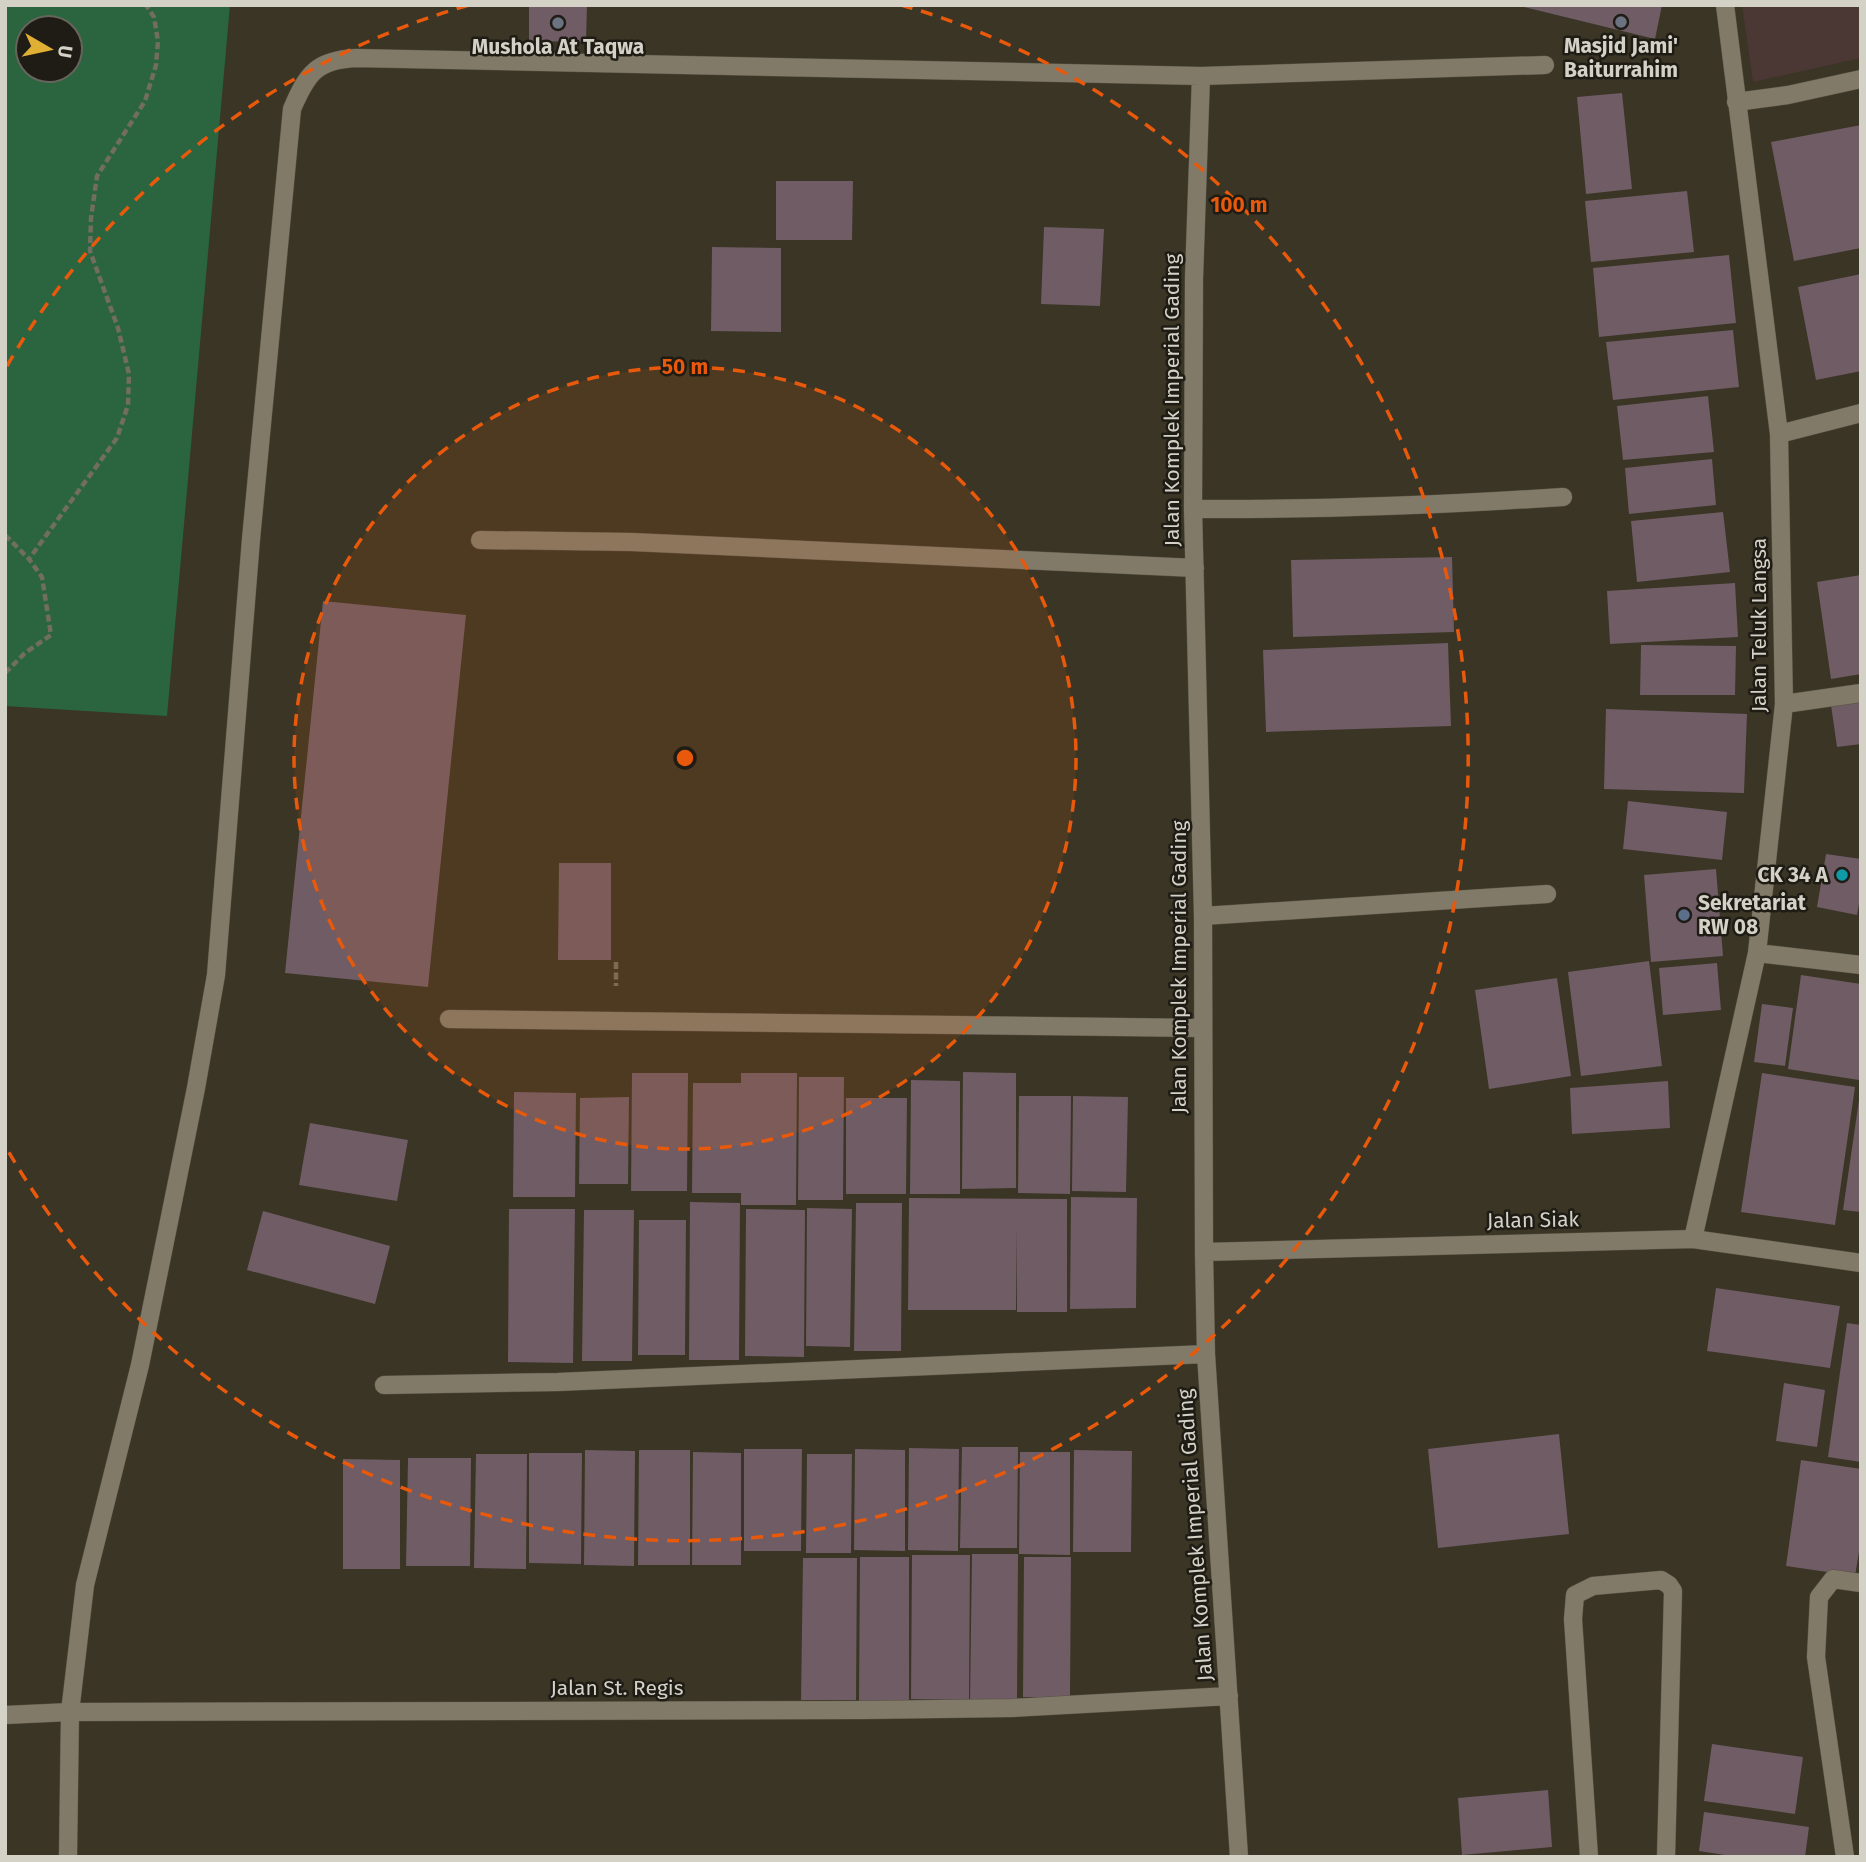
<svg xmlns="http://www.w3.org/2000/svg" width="1866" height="1862" font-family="'Fira Sans',sans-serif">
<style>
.education{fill:#4b3734}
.green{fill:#2a653f;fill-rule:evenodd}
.building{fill:#6f5c65}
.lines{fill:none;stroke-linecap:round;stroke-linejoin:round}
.lane-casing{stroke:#575245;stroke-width:19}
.street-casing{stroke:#575245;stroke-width:19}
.path{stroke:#716d5f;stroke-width:4.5;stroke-dasharray:7 3.5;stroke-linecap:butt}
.lane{stroke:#817a68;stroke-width:18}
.street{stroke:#817a68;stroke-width:18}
.ring{fill:none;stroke:#e8590c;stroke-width:3.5;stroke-dasharray:12 9}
.worship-dot{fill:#6b7280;stroke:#1f1c15;stroke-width:2.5}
.culture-dot{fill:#0f9aa8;stroke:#1f1c15;stroke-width:2.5}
.service-dot{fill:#5c6f8a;stroke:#1f1c15;stroke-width:2.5}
.labels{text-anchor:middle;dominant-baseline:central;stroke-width:5;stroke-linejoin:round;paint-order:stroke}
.poi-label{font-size:21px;font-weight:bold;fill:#d4d1c7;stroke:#1f1c15}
.street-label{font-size:21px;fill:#d4d1c7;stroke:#1f1c15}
.centre{fill:#e8590c;stroke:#1f1c15;stroke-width:3.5}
.ring-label{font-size:21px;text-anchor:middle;font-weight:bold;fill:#e8590c;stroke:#1f1c15;stroke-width:5;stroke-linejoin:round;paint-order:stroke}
</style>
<rect width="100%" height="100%" fill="#3a3525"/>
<path class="education" d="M1742 5H1861V58L1753 82Z"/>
<path class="green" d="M5 5H230L167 716 5 706ZM28 28H70V70H28Z"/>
<path class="building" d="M529 5H587L586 42 529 41Z
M1516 5H1662L1655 39Z
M1622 93 1632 189 1586 194 1577 97Z
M1861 125V248L1794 261 1771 142Z
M776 181H853L852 240H776Z
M1687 191 1694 252 1591 262 1585 201Z
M1044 227 1104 229 1100 306 1041 304Z
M712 247 781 248V332L711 331Z
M1729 255 1736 323 1599 337 1593 268Z
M1861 274V371L1816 380 1798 287Z
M1733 330 1739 387 1613 400 1606 342Z
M1708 396 1714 452 1623 460 1617 406Z
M1712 459 1716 505 1629 514 1625 468Z
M1723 512 1730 572 1637 582 1631 521Z
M1452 557 1454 632 1293 637 1291 560Z
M1861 575V674L1831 679 1817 582Z
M1735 583 1738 637 1610 644 1607 591Z
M323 601 466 615 428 987 285 973Z
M1448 643 1451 726 1266 732 1263 650Z
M1641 645 1736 646 1735 695H1640Z
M1861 701V744L1837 747 1831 705Z
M1606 709 1747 714 1744 793 1604 789Z
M1628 801 1727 812 1722 860 1623 849Z
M1826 854 1861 859V892L1857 915 1817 907Z
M559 863H611V960H558Z
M1716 869 1723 956 1651 962 1644 875Z
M1649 961 1662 1066 1581 1076 1568 972Z
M1717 963 1721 1010 1663 1015 1659 968Z
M1801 975 1861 984 1859 1080 1788 1069Z
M1557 978 1571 1076 1489 1089 1475 990Z
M1762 1004 1793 1008 1785 1066 1754 1062Z
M963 1072 1016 1073V1188L962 1189Z
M632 1073H688L687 1191H631Z
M741 1073H797L796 1205H741V1193H692L693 1083H741Z
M1762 1073 1855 1087 1835 1225 1741 1212Z
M799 1077H844L843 1200H798Z
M911 1080 960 1081V1194H910Z
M1668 1081 1670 1128 1572 1134 1570 1088Z
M514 1092 576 1093 575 1197H513Z
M1019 1096H1071L1070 1194 1018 1193Z
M1073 1096 1128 1097 1126 1192 1072 1191Z
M629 1097 628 1184H579L580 1098Z
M846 1098H907L906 1194H846Z
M1859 1100H1861V1212L1843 1210Z
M310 1123 408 1140 397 1201 299 1185Z
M1071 1197 1137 1198 1136 1308 1070 1309Z
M909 1198 1067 1199V1312H1017V1228L1016 1310H908Z
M690 1202 740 1203 739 1360H689Z
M856 1203H902L901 1351H854Z
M807 1208 852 1209 850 1347 806 1346Z
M509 1209H575L573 1363 508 1362Z
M746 1209 805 1210 804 1357 745 1356Z
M584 1210H634L632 1361H582Z
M263 1211 390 1246 375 1304 247 1270Z
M639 1220H686L685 1355H638Z
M1716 1288 1840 1306 1830 1368 1707 1351Z
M1847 1323 1861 1325V1462L1828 1457Z
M1784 1383 1825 1390 1817 1447 1776 1441Z
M1559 1434 1569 1534 1438 1548 1428 1449Z
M962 1447H1018L1017 1548H960Z
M909 1448 959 1449 958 1551 908 1550Z
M744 1449H802L801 1551H744Z
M855 1449 905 1450V1551L854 1550Z
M585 1450 635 1451 634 1566 584 1565Z
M639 1450H690V1565H638Z
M1074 1450 1132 1451 1131 1552H1073Z
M693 1452 741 1453V1565H692Z
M1020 1452H1070V1555L1019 1554Z
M529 1453H582L581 1564 529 1563Z
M476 1454H527L526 1569 474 1568Z
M807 1454H852L851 1553H806Z
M408 1458H471L470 1566H406Z
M343 1459 400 1460V1569H343Z
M1801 1460 1861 1469V1539L1855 1576 1786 1566Z
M972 1554H1018L1017 1702H970Z
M912 1555H970L969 1700 911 1699Z
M860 1557H909V1704L859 1703Z
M1024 1557H1071L1070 1697H1023Z
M803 1558H857L856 1700H801Z
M1712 1744 1803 1757 1795 1814 1704 1801Z
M1548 1790 1552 1847 1462 1855 1458 1798Z
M1704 1812 1809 1827 1805 1857H1738L1699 1851Z"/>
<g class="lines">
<g class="lane-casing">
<path id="lane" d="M5 1715 70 1712"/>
</g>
<g class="street-casing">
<path id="street" d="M1201 76 1194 278 1193 509 1203 916 1204 1252 1206 1354 1239 1857
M1736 102 1788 95 1861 79
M1779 434 1861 413
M1193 509C1317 510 1439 505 1563 497
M480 540 632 542 1195 568
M1784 704 1861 693
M1203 916 1547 894
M1757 953 1861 965
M449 1019 1201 1028
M1693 1239 1757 953 1784 704 1779 434 1725 5
M1204 1252 1693 1239 1861 1263
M384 1385 558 1382 1206 1354
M70 1712 864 1710 1011 1708 1229 1696
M68 1857 70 1712 85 1585 140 1365 196 1088 216 975 251 539 292 109C307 74 316 60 356 58L1201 76 1545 65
M1589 1857 1573 1619 1575 1595 1593 1586 1661 1580 1669 1585 1673 1591 1666 1857
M1845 1857 1816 1657 1819 1597 1833 1579 1861 1583"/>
</g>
<path class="path" d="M5 535 29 559
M5 673 25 653 51 635 42 577 29 559 117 438 128 405 129 374 118 328 90 251 91 218 97 176 145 101 156 65 158 41 154 17 146 5
M616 962V986"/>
<use href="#lane" class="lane"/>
<use href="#street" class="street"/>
</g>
<circle cx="685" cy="758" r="391" fill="#e8590c" fill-opacity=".12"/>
<g class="ring">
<circle cx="685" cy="758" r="391"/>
<path d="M7 366A783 783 0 0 1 469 5M901 5A783 783 0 1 1 7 1149"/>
</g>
<g class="worship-dot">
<circle cx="1621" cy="22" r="7"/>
<circle cx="558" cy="23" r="7"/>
</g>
<circle class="culture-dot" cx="1842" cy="875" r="7"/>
<circle class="service-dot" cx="1684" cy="915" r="7"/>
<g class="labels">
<g class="poi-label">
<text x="1621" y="46">Masjid Jami'<tspan x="1621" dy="24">Baiturrahim</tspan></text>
<text x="558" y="47">Mushola At Taqwa</text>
<text x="1828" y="875" text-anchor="end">CK 34 A</text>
<text x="1698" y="903" text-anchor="start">Sekretariat<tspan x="1698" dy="24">RW 08</tspan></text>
</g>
<g class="street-label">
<text transform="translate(1172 400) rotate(-90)">Jalan Komplek Imperial Gading</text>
<text transform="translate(1759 625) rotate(-90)">Jalan Teluk Langsa</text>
<text transform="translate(1179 967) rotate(-90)">Jalan Komplek Imperial Gading</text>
<text transform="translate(1533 1220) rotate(-1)">Jalan Siak</text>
<text transform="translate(1195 1535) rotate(-94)">Jalan Komplek Imperial Gading</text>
<text x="617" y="1688">Jalan St. Regis</text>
</g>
</g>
<circle cx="685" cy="758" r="10" class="centre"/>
<g class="ring-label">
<text x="1239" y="212">100 m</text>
<text x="685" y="374">50 m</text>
</g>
<rect width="1866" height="1862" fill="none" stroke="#d4d1c7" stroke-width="14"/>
<g transform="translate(49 49) rotate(99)"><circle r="33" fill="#1f1c15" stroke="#67645c" stroke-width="2"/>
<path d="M0-5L12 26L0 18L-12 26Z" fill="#e0b034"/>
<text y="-10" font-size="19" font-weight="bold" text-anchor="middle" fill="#d4d1c7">U</text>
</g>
</svg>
